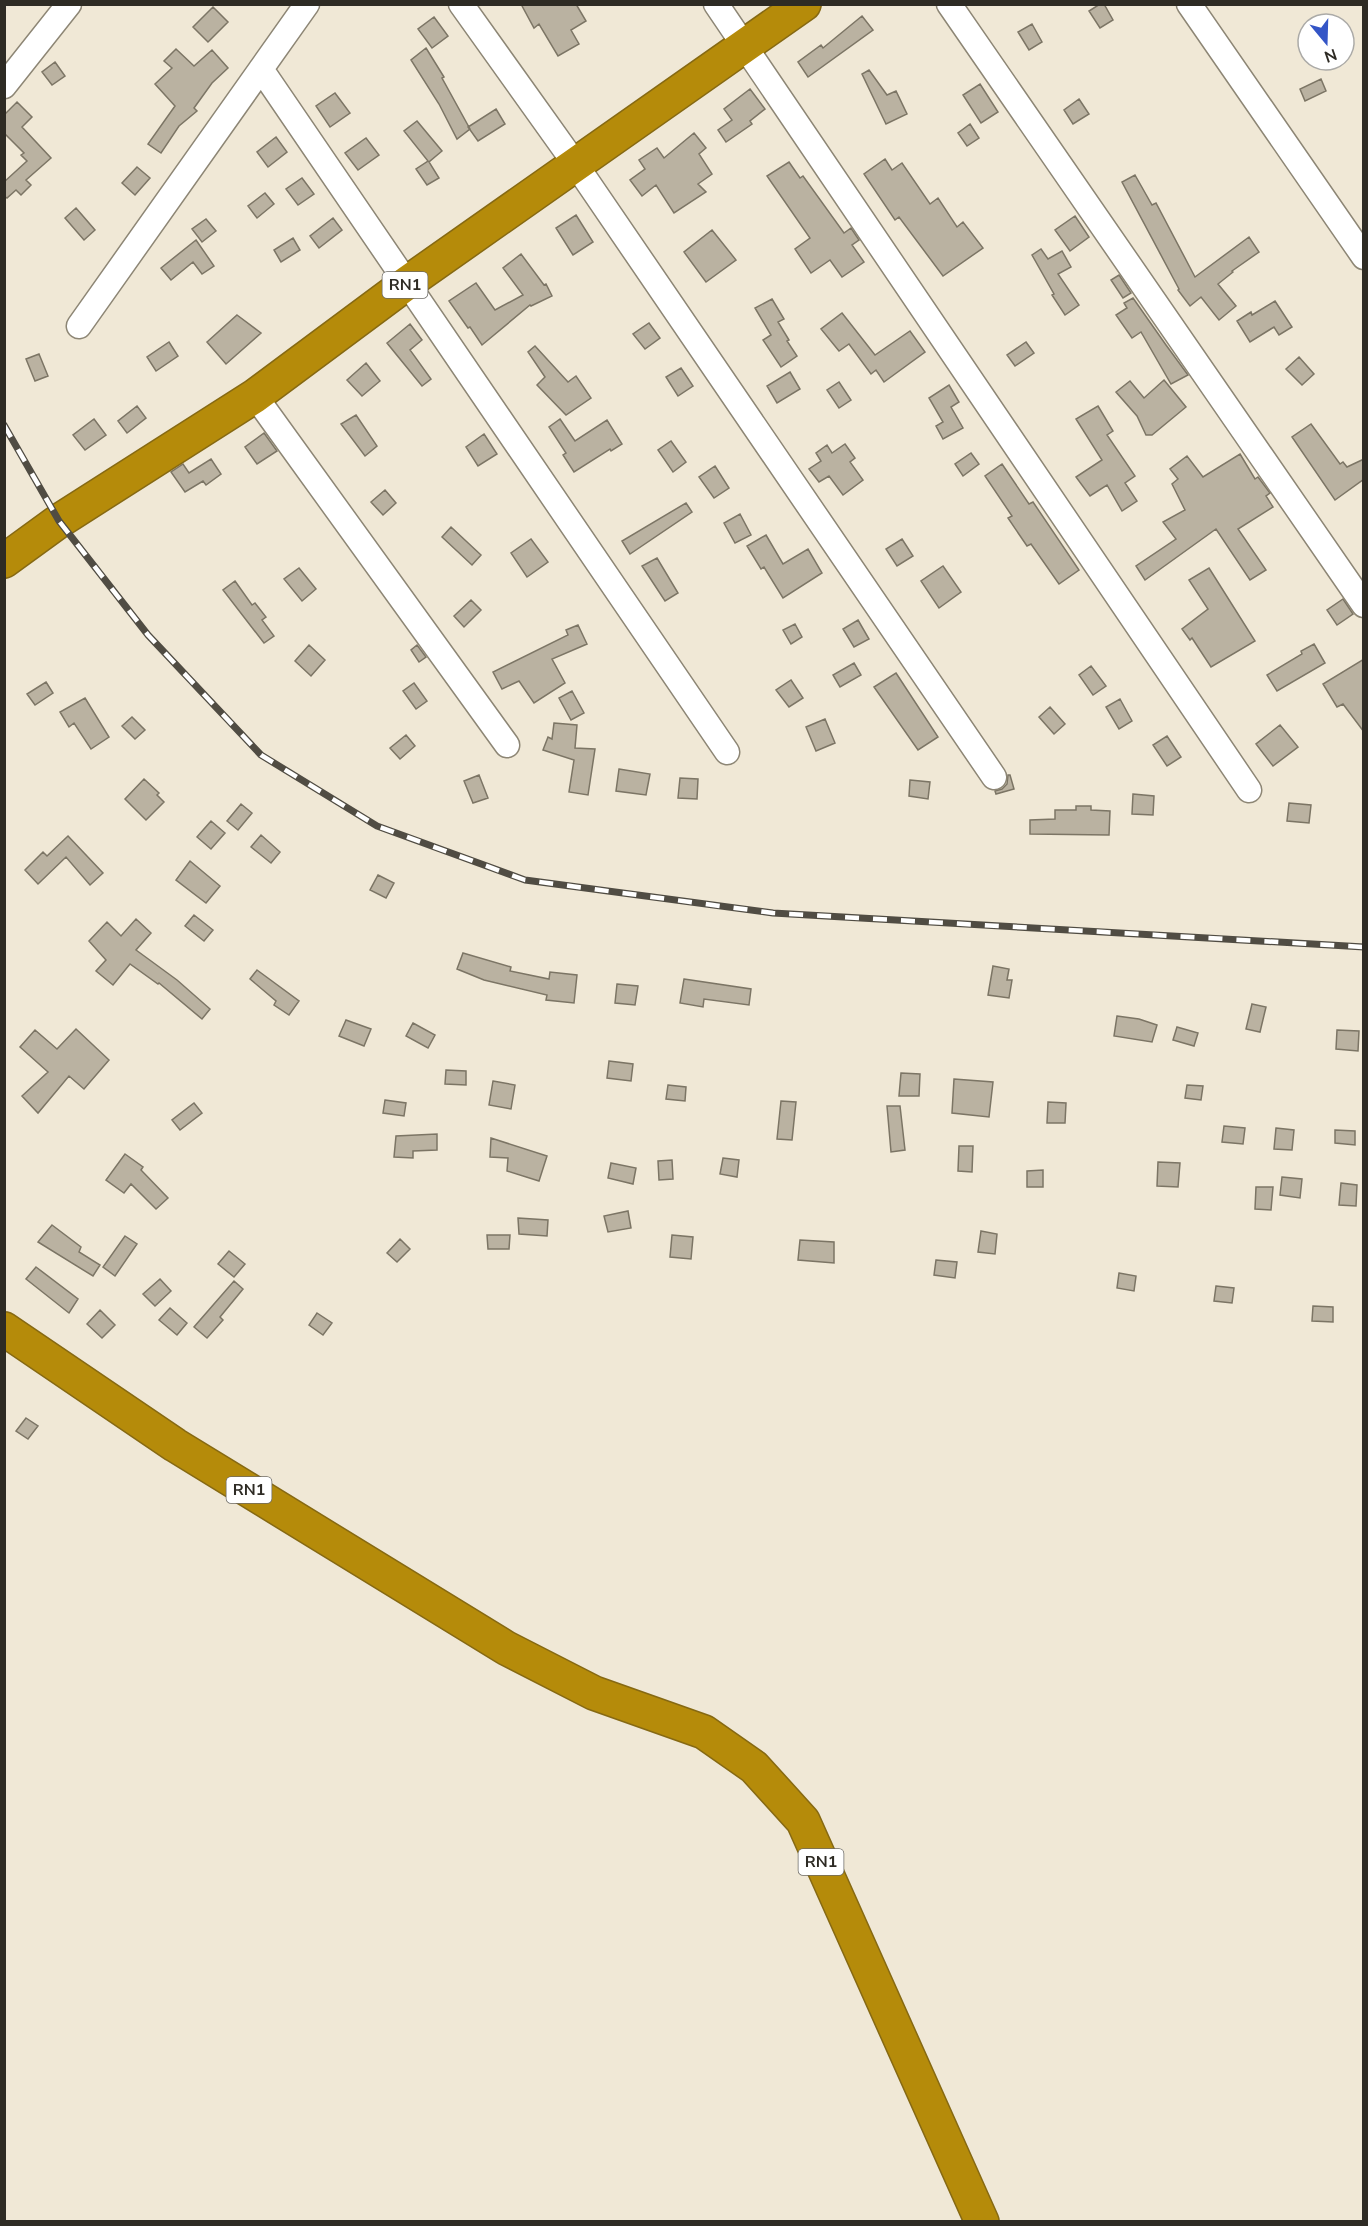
<svg xmlns="http://www.w3.org/2000/svg" width="1368" height="2226" font-family="'Nunito Sans',sans-serif">
<style>
.building{fill:#bab2a1;stroke:#7c7565;stroke-width:1.5}
.lines{fill:none;stroke-linecap:round;stroke-linejoin:round}
.minor-casing{stroke:#8d8675;stroke-width:27}
.highway-casing{stroke:#866913;stroke-width:36}
.minor{stroke:#fff;stroke-width:24}
.highway{stroke:#b58b0a;stroke-width:33}
.rail-casing{stroke:#504c43;stroke-width:7}
.rail{stroke:#fff;stroke-width:4.5;stroke-dasharray:14;stroke-linecap:butt}
.labels{text-anchor:middle;dominant-baseline:central;stroke-width:4.5;stroke-linejoin:round;paint-order:stroke}
.shield{fill:#fff;stroke:#6d6b66;stroke-width:1.5}
.shield-label{font-size:16px;font-weight:bold;fill:#2e2b24}
</style>
<rect width="100%" height="100%" fill="#f0e8d6"/>
<path class="building" d="M521 4H576L586 21 571 30 579 44 558 56 539 24 534 28Z
M1100 4H1104L1113 20 1100 28 1089 11Z
M213 7 228 22 208 42 193 27Z
M862 16 873 30 808 77 798 62 821 45 823 48Z
M434 17 448 36 432 48 418 29Z
M1032 24 1042 42 1029 50 1018 32Z
M426 48 444 77 442 78 470 129 457 139 439 104 411 60Z
M176 49 194 66 212 50 228 68 212 83 194 108 197 111 179 126 161 153 148 144 175 106 155 84 172 68 164 61Z
M55 62 65 76 52 85 42 72Z
M869 70 887 95 896 91 907 114 886 124 862 74Z
M1321 79 1326 91 1305 101 1300 89Z
M980 84 998 112 981 123 963 95Z
M750 89 765 109 750 121 752 124 726 142 718 130 732 120 724 109Z
M335 93 350 113 330 127 316 106Z
M1079 99 1089 114 1073 124 1064 110Z
M17 102 32 117 22 127 51 158 26 180 31 185 21 195 16 190 7 198 4 196V182L27 161 21 155 24 153 4 133V115Z
M496 109 505 124 478 141 468 127Z
M417 121 442 151 429 162 439 178 427 185 416 169 428 161 404 131Z
M970 124 979 138 967 146 958 133Z
M694 133 706 148 699 154 712 174 698 184 706 192 674 213 656 185 642 196 630 180 645 169 639 160 657 148 664 158Z
M276 137 287 152 268 167 257 152Z
M366 138 379 155 358 170 345 153Z
M885 159 892 170 902 163 930 204 938 198 957 227 963 222 983 248 943 276 899 217 895 220 864 174Z
M789 162 800 178 803 176 844 233 851 228 859 240 852 245 864 262 842 277 830 260 811 273 795 249 810 238 767 176Z
M137 167 150 178 135 195 122 183Z
M1135 175 1152 205 1156 203 1195 277 1249 237 1259 252 1232 271 1233 272 1218 284 1236 306 1219 320 1201 297 1190 306 1178 290 1179 289 1122 182Z
M302 178 314 194 298 205 286 189Z
M265 193 274 204 257 218 248 206Z
M76 208 95 230 84 240 65 218Z
M576 215 593 242 573 255 556 228Z
M1075 216 1089 237 1070 251 1055 230Z
M333 218 342 230 319 248 310 236Z
M206 219 216 231 202 242 192 229Z
M712 230 736 260 706 282 684 252Z
M293 238 300 250 281 262 274 250Z
M196 240 214 266 202 274 193 262 171 280 161 268Z
M1041 249 1048 259 1062 251 1071 267 1058 274 1079 305 1065 315 1052 295 1054 294 1032 255Z
M521 254 544 285 546 284 552 296 531 306 530 305 482 345 470 327 468 328 449 301 476 283 495 310 523 295 503 268Z
M1119 275 1131 293 1123 298 1111 280Z
M1133 298 1166 345 1188 375 1171 384 1141 332 1132 338 1116 315 1127 308 1124 303Z
M772 299 784 319 778 322 789 340 787 341 797 356 781 367 763 340 771 335 755 308Z
M1275 301 1292 327 1279 335 1274 327 1250 342 1237 321 1251 312 1252 315Z
M842 313 875 355 910 331 925 352 884 382 876 370 871 374 849 344 839 351 821 329Z
M237 315 261 333 226 364 207 342Z
M649 323 660 338 645 349 633 334Z
M410 324 422 340 410 350 431 379 422 386 387 343Z
M169 342 178 356 156 371 147 357Z
M1026 342 1034 353 1015 366 1007 355Z
M535 346 568 382 576 376 591 398 566 415 537 385 545 377 528 352Z
M39 354 48 376 35 381 26 359Z
M1299 357 1314 374 1302 385 1286 369Z
M366 363 380 381 362 396 347 380Z
M681 368 693 386 678 396 666 377Z
M790 372 800 389 777 403 767 386Z
M1164 380 1186 407 1152 435H1146L1137 416 1116 392 1130 381 1144 398Z
M839 382 851 400 839 408 827 390Z
M949 385 959 402 951 407 963 428 943 439 936 426 943 422 929 398Z
M137 406 146 418 127 433 118 421Z
M1098 406 1113 431 1107 435 1135 476 1125 483 1137 501 1122 511 1107 485 1090 496 1076 477 1102 460 1076 419Z
M356 415 377 446 365 456 341 424Z
M94 419 106 435 85 450 73 435Z
M560 419 575 441 607 420 622 444 611 451 610 449 574 472 563 455 566 453 549 427Z
M1311 424 1340 464 1343 462 1347 467 1364 459V479L1335 500 1292 437Z
M264 433 277 451 257 464 245 447Z
M484 434 497 454 478 466 466 447Z
M671 441 686 462 673 472 658 450Z
M845 444 855 458 850 462 863 480 843 495 829 476 819 482 809 469 821 461 816 453 827 445 832 453Z
M971 453 979 464 963 476 955 464Z
M1240 454 1255 479 1258 477 1270 493 1266 496 1273 507 1238 529 1266 570 1250 580 1216 529 1145 580 1136 566 1176 539 1163 522 1185 510 1172 484 1178 479 1170 469 1187 456 1203 477Z
M211 459 221 474 206 485 203 481 185 492 171 472 183 464 189 473Z
M1002 464 1029 504 1033 502 1079 570 1059 584 1031 544 1027 546 1008 518 1012 516 985 476Z
M715 466 729 488 714 498 699 477Z
M385 490 396 503 383 515 371 502Z
M686 503 692 512 630 554 622 541Z
M740 514 751 535 735 543 724 523Z
M451 527 481 555 472 565 442 537Z
M766 535 783 564 808 549 822 573 783 598 764 567 761 569 747 546Z
M531 539 548 562 527 577 511 553Z
M902 539 913 556 897 566 886 549Z
M657 558 678 593 665 601 642 566Z
M943 566 961 592 939 608 921 581Z
M299 568 316 589 302 601 284 579Z
M1209 568 1255 641 1211 667 1192 638 1190 640 1182 629 1208 609 1189 580Z
M235 581 252 605 255 603 266 617 262 620 274 636 264 643 223 590Z
M1343 599 1353 614 1337 625 1327 610Z
M471 600 481 610 464 627 454 616Z
M858 620 869 639 854 647 843 629Z
M795 624 802 637 791 644 783 630Z
M578 625 587 644 552 659 565 683 534 703 519 681 502 689 493 672 568 635 566 630Z
M1314 644 1325 663 1277 691 1267 675 1302 654 1301 651Z
M309 645 325 660 311 676 295 661Z
M417 645 426 657 419 662 411 650Z
M1364 659V732L1343 704 1337 707 1323 684Z
M854 663 861 675 840 687 833 675Z
M1091 666 1106 686 1093 695 1079 675Z
M896 673 938 737 918 750 874 687Z
M791 680 803 698 789 707 776 690Z
M46 682 53 693 35 705 27 694Z
M414 683 427 701 416 709 403 691Z
M572 691 584 713 571 720 559 698Z
M85 698 109 737 91 749 74 723 69 727 60 712Z
M1120 699 1132 721 1119 729 1106 707Z
M1050 707 1065 724 1054 734 1039 717Z
M132 717 145 730 135 739 122 726Z
M825 719 835 743 816 751 806 727Z
M554 723 577 725 575 748 595 749 588 795 569 792 574 760 543 750 548 737 552 739Z
M1280 725 1298 747 1273 766 1256 744Z
M406 735 415 746 400 759 390 748Z
M1167 736 1181 757 1167 766 1153 745Z
M619 769 650 774 646 795 616 791Z
M479 775 488 798 473 803 464 781Z
M1008 775H1010L1014 789 996 794 995 791 1002 789 1007 784Z
M680 778 698 779 697 799 678 798Z
M144 779 159 793 157 795 164 802 146 820 125 799Z
M910 780 930 782 928 799 909 796Z
M1133 794 1154 796 1153 815 1132 814Z
M1289 803 1311 805 1309 823 1287 821Z
M241 804 252 813 238 830 227 821Z
M1076 806H1091V810L1110 811 1109 835 1030 834V820L1055 819V810H1076Z
M211 821 225 833 211 849 197 837Z
M261 835 280 852 271 863 251 847Z
M68 836 103 873 90 885 66 857 38 884 25 870 43 852 47 856Z
M190 861 220 886 206 903 176 880Z
M378 875 394 883 386 898 370 890Z
M194 915 213 930 204 941 185 926Z
M136 919 151 933 136 950 177 980 210 1009 202 1019 159 983 158 984 130 964 113 985 96 971 106 960 89 941 107 922 121 936Z
M463 953 511 967 510 971 549 979 550 972 577 975 574 1003 546 1000 547 995 484 980 457 969Z
M993 966 1009 969 1007 980H1012L1009 998 988 995Z
M257 970 299 1001 289 1015 274 1005 276 1001 250 979Z
M684 979 751 989 749 1005 704 999 703 1007 680 1003Z
M617 984 638 986 635 1005 615 1003Z
M1252 1004 1266 1007 1260 1032 1246 1029Z
M1117 1016 1139 1019 1157 1025 1152 1042 1114 1036Z
M346 1020 371 1029 364 1046 339 1036Z
M413 1023 435 1035 428 1048 406 1036Z
M1177 1027 1198 1033 1194 1046 1173 1040Z
M76 1029 109 1060 84 1089 69 1076 38 1113 22 1096 48 1072 20 1047 35 1030 57 1049Z
M1337 1030 1359 1031 1358 1051 1336 1049Z
M609 1061 633 1064 631 1081 607 1078Z
M446 1070 466 1071V1085L445 1084Z
M901 1073 920 1074 919 1096H899Z
M954 1079 993 1082 989 1117 952 1113Z
M493 1081 515 1085 511 1109 489 1105Z
M668 1085 686 1087 685 1101 666 1099Z
M1187 1085 1203 1086 1201 1100 1185 1098Z
M385 1100 406 1103 404 1116 383 1113Z
M781 1101 796 1102 792 1140 777 1139Z
M1048 1102 1066 1103 1065 1123H1047Z
M194 1103 202 1113 180 1130 172 1120Z
M887 1106H900L905 1150 891 1152Z
M1224 1126 1245 1128 1243 1144 1222 1142Z
M1276 1128 1294 1130 1292 1150 1274 1149Z
M1335 1130 1355 1131V1145L1335 1143Z
M437 1134V1150L413 1151V1158L394 1157 396 1136Z
M491 1138 547 1156 539 1181 507 1171 508 1158 490 1157Z
M959 1146H973L972 1172 958 1171Z
M125 1154 143 1167 141 1170 168 1198 156 1209 131 1184 124 1193 106 1180Z
M723 1158 739 1160 737 1177 720 1174Z
M672 1160 673 1179 659 1180 658 1161Z
M1158 1162 1180 1163 1178 1187 1157 1186Z
M611 1163 636 1168 633 1184 608 1178Z
M1043 1170V1187H1027V1171Z
M1282 1177 1302 1179 1300 1198 1280 1195Z
M1341 1183 1357 1185 1356 1206 1339 1205Z
M1256 1187H1273L1271 1210 1255 1209Z
M628 1211 631 1228 608 1232 604 1216Z
M518 1218 548 1220 547 1236 519 1234Z
M52 1225 81 1247 79 1252 100 1265 93 1276 38 1242Z
M981 1231 997 1234 995 1254 978 1252Z
M487 1235H510L509 1249H488Z
M672 1235 693 1237 691 1259 670 1257Z
M125 1236 137 1244 115 1276 103 1267Z
M400 1239 410 1249 397 1262 387 1253Z
M800 1240 834 1242V1263L798 1260Z
M229 1251 245 1264 234 1277 218 1264Z
M936 1260 957 1262 955 1278 934 1275Z
M36 1267 78 1299 69 1313 26 1279Z
M1119 1273 1136 1276 1134 1291 1117 1288Z
M160 1279 171 1291 155 1306 143 1294Z
M234 1281 243 1289 220 1317 223 1320 207 1338 194 1327Z
M1216 1286 1234 1288 1232 1303 1214 1301Z
M1313 1306 1333 1307V1322L1312 1321Z
M170 1308 187 1323 177 1335 159 1320Z
M100 1310 115 1325 102 1338 87 1324Z
M317 1313 332 1323 323 1335 309 1325Z
M26 1418 38 1426 28 1439 16 1431Z"/>
<g class="lines">
<g class="minor-casing">
<path id="minor" d="M461 4 576 165 994 777
M716 4 1249 790
M949 4 1364 605
M1189 4 1364 257
M261 69 727 752
M4 86 69 4
M79 326 307 4
M255 396 507 745"/>
</g>
<g class="highway-casing">
<path id="highway" d="M4 561 59 521 255 396 407 283 804 4
M4 1329 175 1445 506 1648 594 1693 704 1732 754 1767 803 1821 982 2222"/>
</g>
<use href="#minor" class="minor"/>
<use href="#highway" class="highway"/>
<g class="rail-casing">
<path id="rail" d="M4 425 59 521 148 635 261 755 377 826 525 880 773 913 1364 947"/>
</g>
<use href="#rail" class="rail"/>
</g>
<g class="labels">
<g class="shield">
<rect x="382.5" y="272" width="45" height="26" rx="4.5"/>
<rect x="226.5" y="1477" width="45" height="26" rx="4.5"/>
<rect x="798.5" y="1849" width="45" height="26" rx="4.5"/>
</g>
<g class="shield-label">
<text x="405" y="285">RN1</text>
<text x="249" y="1490">RN1</text>
<text x="821" y="1862">RN1</text>
</g>
</g>
<rect width="1368" height="2226" fill="none" stroke="#2e2b24" stroke-width="12"/>
<g transform="translate(1326 42) rotate(161)"><circle r="28" fill="#ffffff" stroke="#abaaa7" stroke-width="1.5"/>
<path d="M0-4.5L10 22L0 15L-10 22Z" fill="#3455c6"/>
<text y="-9" font-size="16" font-weight="bold" text-anchor="middle" fill="#2e2b24">N</text>
</g>
</svg>
